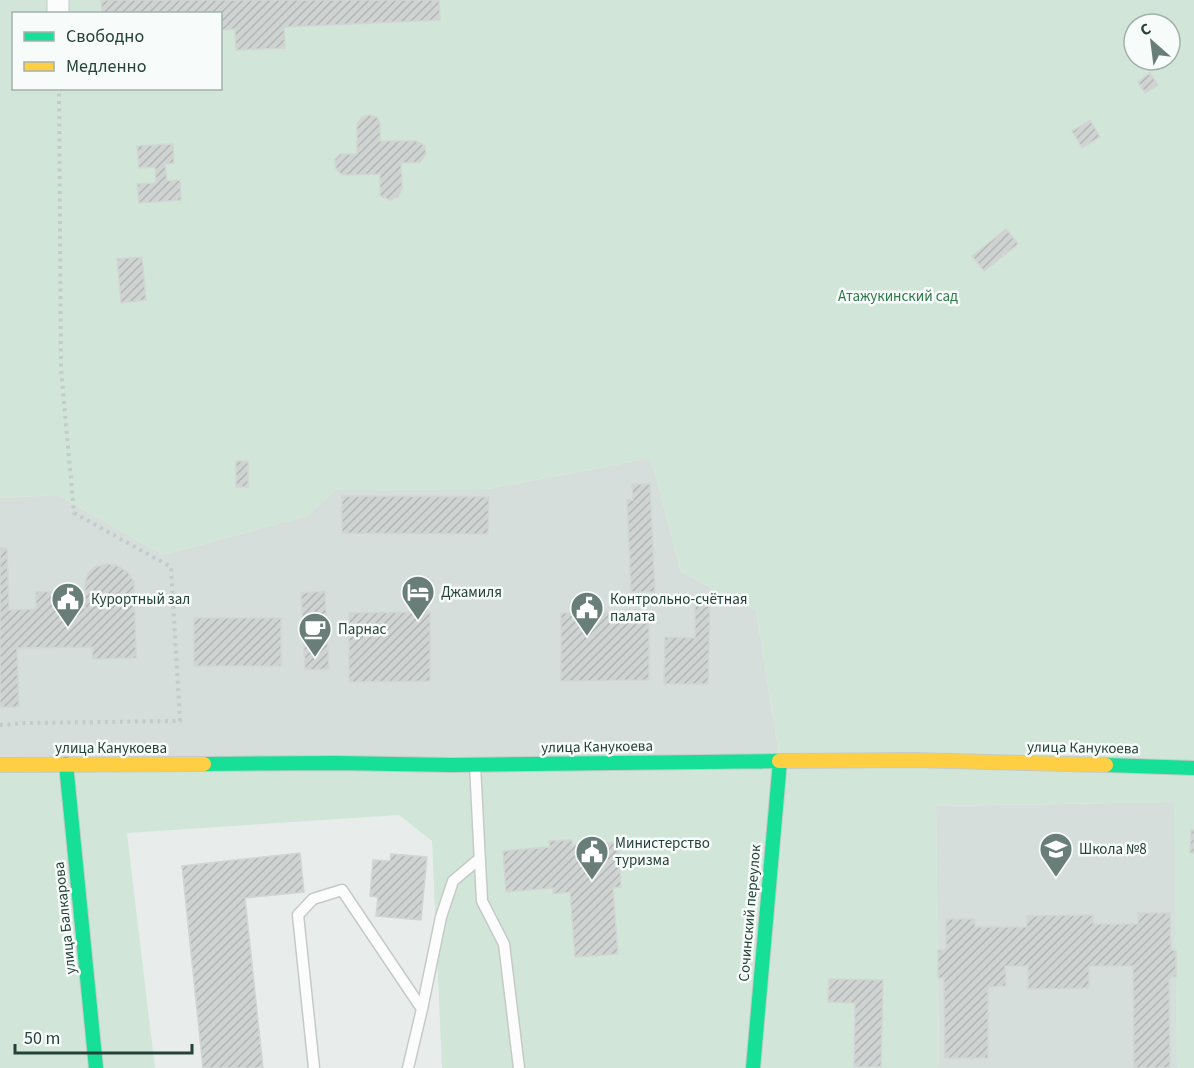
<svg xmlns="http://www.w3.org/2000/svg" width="1194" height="1068" font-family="'Source Sans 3',sans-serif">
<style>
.built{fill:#d6dedb}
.green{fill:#d1e6d8;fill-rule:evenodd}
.building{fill:url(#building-hatch);stroke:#d1d6d4;stroke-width:1.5}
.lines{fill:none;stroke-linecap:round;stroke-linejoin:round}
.lane-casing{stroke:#c5cac8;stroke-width:13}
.street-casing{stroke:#c5cac8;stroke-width:23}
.fast-casing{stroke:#c3cbc8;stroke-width:16}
.slow-casing{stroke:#c3cbc8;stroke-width:16}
.path{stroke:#c3ccca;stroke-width:4;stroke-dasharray:3 4.5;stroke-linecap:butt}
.lane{stroke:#fcfcfc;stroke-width:10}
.street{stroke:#fcfcfc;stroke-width:21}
.fast{stroke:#16e098;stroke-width:14}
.slow{stroke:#ffcf43;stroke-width:14}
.labels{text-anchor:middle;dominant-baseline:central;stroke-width:5;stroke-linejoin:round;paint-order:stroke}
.park-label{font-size:15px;fill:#2d7a4b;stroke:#f7fbf9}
.poi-label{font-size:15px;fill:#24423a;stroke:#f7fbf9;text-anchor:start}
.street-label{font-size:15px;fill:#24423a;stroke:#f7fbf9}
</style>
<defs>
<pattern id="building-hatch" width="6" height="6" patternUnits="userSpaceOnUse" patternTransform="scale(1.5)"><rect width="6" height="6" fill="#cfd4d2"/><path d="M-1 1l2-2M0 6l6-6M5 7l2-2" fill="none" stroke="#b2b7b5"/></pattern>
</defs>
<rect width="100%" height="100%" fill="#e8edeb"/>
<path class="built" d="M651 458 681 572 756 611 780 761 0 765V498L58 495 163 555 307 516 336 490 488 489Z
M1175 802 1177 1068H939L936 806Z"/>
<path class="green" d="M0 0H1194V1068H1177L1174 802 936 806 939 1068H442L432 841 399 815 127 833 155 1068H0V765L780 761 756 611 681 572 651 458 488 489 336 490 307 516 163 555 58 495 0 498ZM14 14H220V88H14ZM1134 24H1170V60H1134Z"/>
<path class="building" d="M101 0H439L440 20 284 27 285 48 236 50 235 29 220 30V14H102Z
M1150 73 1158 85 1145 93 1138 82Z
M369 115 377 117 380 124V141H416L425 146 426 154 420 162 401 163 402 188 398 197 390 200 380 196V174L342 175 336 169 335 159 340 154H357V124L362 117Z
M1090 120 1100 137 1082 148 1072 131Z
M173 144 174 163 165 164 167 181 180 180 181 200 139 203 137 184 156 183 155 167 139 168 137 146Z
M1006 229 1018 244 984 271 972 256Z
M142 257 146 300 121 303 117 259Z
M236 461H248V487H236Z
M632 484H650L655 592H631L627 500H633Z
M342 496 489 497 488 534 342 533Z
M0 548H7L9 610 36 609V592L60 591 61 609 85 608V584L88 573 95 567 107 564 116 565 128 572 134 582 136 658 93 659 92 647 17 648 19 707H0Z
M325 591 329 669 305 670 301 593Z
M695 599 710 600 708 684H664L665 637 695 638Z
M430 612V681L349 682V613Z
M649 612V680L561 681V613Z
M194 618H281V666H194Z
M1191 830H1194V853H1190Z
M572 840V845L618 842 621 887 613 888 618 954 575 957 570 892 553 894V888L506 892 503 851 550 847 549 841Z
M300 853 304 892 245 898 263 1068H203L182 866Z
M391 854 427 857 421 920 376 916 378 897 370 896 373 860 390 861Z
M1138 913H1170L1171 950 1176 951V977H1169L1170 1068H1134L1133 966H1089V988L1028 989V966H1005L1006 986 988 987V1058H945L944 978H938V950H946V919H975V927H1027V916L1093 915V924H1138Z
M829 979 883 980 881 1067H854L855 1003 828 1002Z"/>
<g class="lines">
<g class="lane-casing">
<path id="lane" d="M475 765 482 901 504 944 519 1068
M314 1068 298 915 313 899 342 890 422 1009
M408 1068 422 1009 441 917 453 881 479 859"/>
</g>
<g class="street-casing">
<path id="street" d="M58 0V14"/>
</g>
<g class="fast-casing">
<path id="fast" d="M66 764 96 1068
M204 764 337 763 452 765 779 761
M1106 765 1194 768
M753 1068 780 761"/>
</g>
<g class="slow-casing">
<path id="slow" d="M779 761 913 760 1106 765
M0 765 204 764"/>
</g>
<path class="path" d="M0 725 26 723 180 721 171 567 74 513 61 369 59 88"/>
<use href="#lane" class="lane"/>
<use href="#street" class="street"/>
<use href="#fast" class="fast"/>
<use href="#slow" class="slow"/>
</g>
<defs>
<g id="hotel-pin" transform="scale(1.725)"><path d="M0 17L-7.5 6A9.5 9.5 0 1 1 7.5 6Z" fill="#697e78" stroke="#f7fbf9"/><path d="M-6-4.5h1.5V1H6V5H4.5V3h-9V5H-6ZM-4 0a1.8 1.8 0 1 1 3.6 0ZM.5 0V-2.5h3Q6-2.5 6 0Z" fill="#fff"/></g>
<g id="civic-pin" transform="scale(1.725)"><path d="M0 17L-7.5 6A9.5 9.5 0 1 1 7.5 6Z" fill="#697e78" stroke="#f7fbf9"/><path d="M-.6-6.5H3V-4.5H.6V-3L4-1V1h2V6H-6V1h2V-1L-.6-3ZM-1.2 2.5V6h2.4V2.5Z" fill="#fff"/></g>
<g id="cafe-pin" transform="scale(1.725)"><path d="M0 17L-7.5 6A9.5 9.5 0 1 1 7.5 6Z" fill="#697e78" stroke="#f7fbf9"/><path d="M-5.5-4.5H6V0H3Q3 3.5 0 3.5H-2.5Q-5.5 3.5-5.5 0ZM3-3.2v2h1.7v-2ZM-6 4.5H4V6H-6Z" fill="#fff"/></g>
<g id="school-pin" transform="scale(1.725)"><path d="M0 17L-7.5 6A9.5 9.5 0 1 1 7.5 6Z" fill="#697e78" stroke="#f7fbf9"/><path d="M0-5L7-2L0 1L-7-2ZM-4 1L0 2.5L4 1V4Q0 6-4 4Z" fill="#fff"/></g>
</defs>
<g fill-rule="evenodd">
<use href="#hotel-pin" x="418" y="592"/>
<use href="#civic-pin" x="68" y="599"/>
<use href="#civic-pin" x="587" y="608"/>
<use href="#cafe-pin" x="315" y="629"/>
<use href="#school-pin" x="1056" y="849"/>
<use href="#civic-pin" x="592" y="852"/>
</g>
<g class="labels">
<g class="park-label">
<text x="898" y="296">Атажукинский сад</text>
</g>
<g class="poi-label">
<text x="441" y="592">Джамиля</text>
<text x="91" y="599">Курортный зал</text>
<text x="610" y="599">Контрольно-счётная<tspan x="610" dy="17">палата</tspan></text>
<text x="338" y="629">Парнас</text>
<text x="615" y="843">Министерство<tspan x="615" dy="17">туризма</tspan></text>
<text x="1079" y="849">Школа №8</text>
</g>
<g class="street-label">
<text transform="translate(597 747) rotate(-1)">улица Канукоева</text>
<text x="111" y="748">улица Канукоева</text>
<text transform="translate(1083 748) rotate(1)">улица Канукоева</text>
<text transform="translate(750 913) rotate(-85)">Сочинский переулок</text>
<text transform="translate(65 918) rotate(-96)">улица Балкарова</text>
</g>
</g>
<rect x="12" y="12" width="210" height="78" fill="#f7fbf9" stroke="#a3b1ad" stroke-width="1.5"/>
<rect x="24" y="32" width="30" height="9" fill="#16e098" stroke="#a3b1ad" stroke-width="1.5"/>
<text x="66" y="42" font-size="18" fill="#24423a">Свободно</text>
<rect x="24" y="62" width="30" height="9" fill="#ffcf43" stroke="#a3b1ad" stroke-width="1.5"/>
<text x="66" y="72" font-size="18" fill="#24423a">Медленно</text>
<g transform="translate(1152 42) rotate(332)"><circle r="28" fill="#f7fbf9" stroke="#a3b1ad" stroke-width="1.5"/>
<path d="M0-4.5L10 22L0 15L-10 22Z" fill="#697e78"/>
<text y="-9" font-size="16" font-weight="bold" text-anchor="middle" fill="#24423a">С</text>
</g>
<path d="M15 1044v9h177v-9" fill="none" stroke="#24423a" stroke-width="3"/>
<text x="24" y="1044" font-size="18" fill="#24423a" stroke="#f7fbf9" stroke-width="4.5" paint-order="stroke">50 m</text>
</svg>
